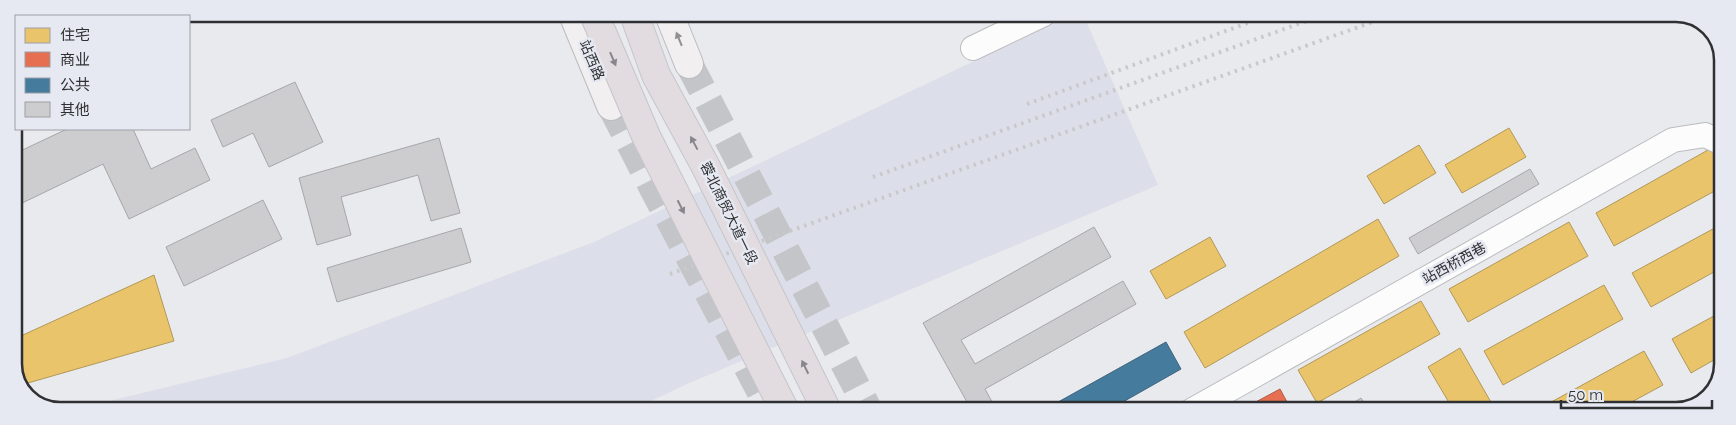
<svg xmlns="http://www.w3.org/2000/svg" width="1736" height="425" font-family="Raleway,'Noto Sans SC',sans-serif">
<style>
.built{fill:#dcdfe9}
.homes{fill:#e9c46a;stroke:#b1985a}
.shops{fill:#e76f51;stroke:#b05c48}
.public{fill:#457b9d;stroke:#3e647d}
.building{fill:#cdcccf;stroke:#a7a6a9}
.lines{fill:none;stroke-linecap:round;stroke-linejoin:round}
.secondary-tunnel{stroke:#c4c5c9;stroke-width:28;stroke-dasharray:28 14;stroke-linecap:butt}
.minor-casing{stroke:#bbbcbf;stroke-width:26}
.secondary-casing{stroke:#bbbcbf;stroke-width:30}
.minor{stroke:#fcfcfc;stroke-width:24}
.secondary{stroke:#f2eff1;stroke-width:28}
.rail{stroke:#c9c9ca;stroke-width:4;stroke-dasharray:2.5 5;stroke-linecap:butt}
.trunk-bridge-casing{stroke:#c5c6c8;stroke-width:30;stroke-linecap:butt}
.trunk-bridge{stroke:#e2dbe0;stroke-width:28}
.oneway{fill:#909092}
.oneway2{fill:#88868a}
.labels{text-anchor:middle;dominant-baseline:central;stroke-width:5;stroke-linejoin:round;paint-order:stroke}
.street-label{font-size:14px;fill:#2f3033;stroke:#e6e9f1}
.rim{fill:none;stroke:#2f3033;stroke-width:2.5}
</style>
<rect width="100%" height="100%" fill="#e9eaee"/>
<path class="built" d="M1073 14H1083L1158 185 687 384 630 411 72 410 287 358 594 242Z"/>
<path class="homes" d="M1509 128 1526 157 1462 193 1445 165Z
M1419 145 1436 173 1384 204 1367 176Z
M1715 146 1722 157V187L1614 246 1596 213Z
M1378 219 1399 256 1205 368 1184 332Z
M1569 222 1588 256 1468 322 1449 289Z
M1722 224 1721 268 1651 307 1632 273Z
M1210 237 1226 266 1166 299 1150 271Z
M154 275 174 341 21 385 14 370V330L18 328 23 335Z
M1604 285 1623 319 1503 385 1484 351Z
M1421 301 1440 334 1317 403 1298 370Z
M1721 312V356L1691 373 1672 339Z
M1460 348 1496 411H1454L1428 367Z
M1644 351 1663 385 1615 411H1535Z"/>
<path class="shops" d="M1280 389 1292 411H1239Z"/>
<path class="public" d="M1166 342 1181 369 1107 411H1042Z"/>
<path class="building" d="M69 14H111L112 16H64Z
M295 82 323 142 269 167 253 133 223 147 211 120Z
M67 129H133L151 169 195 148 210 180 129 219 103 164 14 207V154Z
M439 138 460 213 431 221 418 175 341 197 351 235 317 245 299 178Z
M1530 169 1539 184 1418 254 1409 238Z
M263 200 282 239 184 286 166 247Z
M1094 227 1111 257 961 340 975 364 1123 281 1136 304 985 389 997 411H972L923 323Z
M461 228 471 262 337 302 327 268Z
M1361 398 1369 411H1342V410Z"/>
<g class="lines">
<path class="secondary-tunnel" d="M689 64 869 411
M611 106 654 190 766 402"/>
<g class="minor-casing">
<path id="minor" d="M973 48 1044 14
M1191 411 1673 140 1705 135 1722 143"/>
</g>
<g class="secondary-casing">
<path id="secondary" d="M573 14 611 106
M669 14 689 64"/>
</g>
<use href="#minor" class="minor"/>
<use href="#secondary" class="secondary"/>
<path class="rail" d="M1196 21 1215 14
M1027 104 1272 14
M873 177 1326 14
M670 274 1392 15"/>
<g class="trunk-bridge-casing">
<path id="trunk-bridge" d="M594 14 646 136 785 411
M634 14 656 75 706 167 827 411"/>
</g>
<use href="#trunk-bridge" class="trunk-bridge"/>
</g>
<defs><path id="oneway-solid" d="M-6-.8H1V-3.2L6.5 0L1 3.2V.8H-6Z" transform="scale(1.25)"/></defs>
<use class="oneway" href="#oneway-solid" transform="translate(679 39) rotate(-112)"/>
<g class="oneway2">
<use href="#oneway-solid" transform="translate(613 59) rotate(67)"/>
<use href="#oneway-solid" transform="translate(694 143) rotate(-118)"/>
<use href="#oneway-solid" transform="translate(681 207) rotate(63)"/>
<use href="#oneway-solid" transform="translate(805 367) rotate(-116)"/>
</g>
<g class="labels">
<g class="street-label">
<text transform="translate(592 60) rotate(67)">站西路</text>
<text transform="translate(729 213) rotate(64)">蓉北商贸大道一段</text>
<text transform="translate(1454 263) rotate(-29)">站西桥西巷</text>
</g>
</g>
<path d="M0 0H1736V425H0ZM60 22H1676A38 38 0 0 1 1714 60V364A38 38 0 0 1 1676 402H60A38 38 0 0 1 22 364V60A38 38 0 0 1 60 22Z" fill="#e6e9f1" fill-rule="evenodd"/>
<path class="rim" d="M60 22H1676A38 38 0 0 1 1714 60V364A38 38 0 0 1 1676 402H60A38 38 0 0 1 22 364V60A38 38 0 0 1 60 22Z"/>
<rect x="15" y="15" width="175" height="115" fill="#e6e9f1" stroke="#9d9fa5"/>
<rect x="25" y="28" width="25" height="15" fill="#e9c46a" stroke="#9d9fa5"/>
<text x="60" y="40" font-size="15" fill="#2f3033">住宅</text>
<rect x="25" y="52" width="25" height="15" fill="#e76f51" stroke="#9d9fa5"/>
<text x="60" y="65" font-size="15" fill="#2f3033">商业</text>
<rect x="25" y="78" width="25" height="15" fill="#457b9d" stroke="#9d9fa5"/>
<text x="60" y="90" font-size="15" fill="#2f3033">公共</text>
<rect x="25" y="102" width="25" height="15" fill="#cdcccf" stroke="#9d9fa5"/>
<text x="60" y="115" font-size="15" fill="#2f3033">其他</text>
<path d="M1561 400v8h151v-8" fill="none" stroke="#2f3033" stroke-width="2.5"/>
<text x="1568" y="400" font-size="15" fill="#2f3033" stroke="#e6e9f1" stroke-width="4" paint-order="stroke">50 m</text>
</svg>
